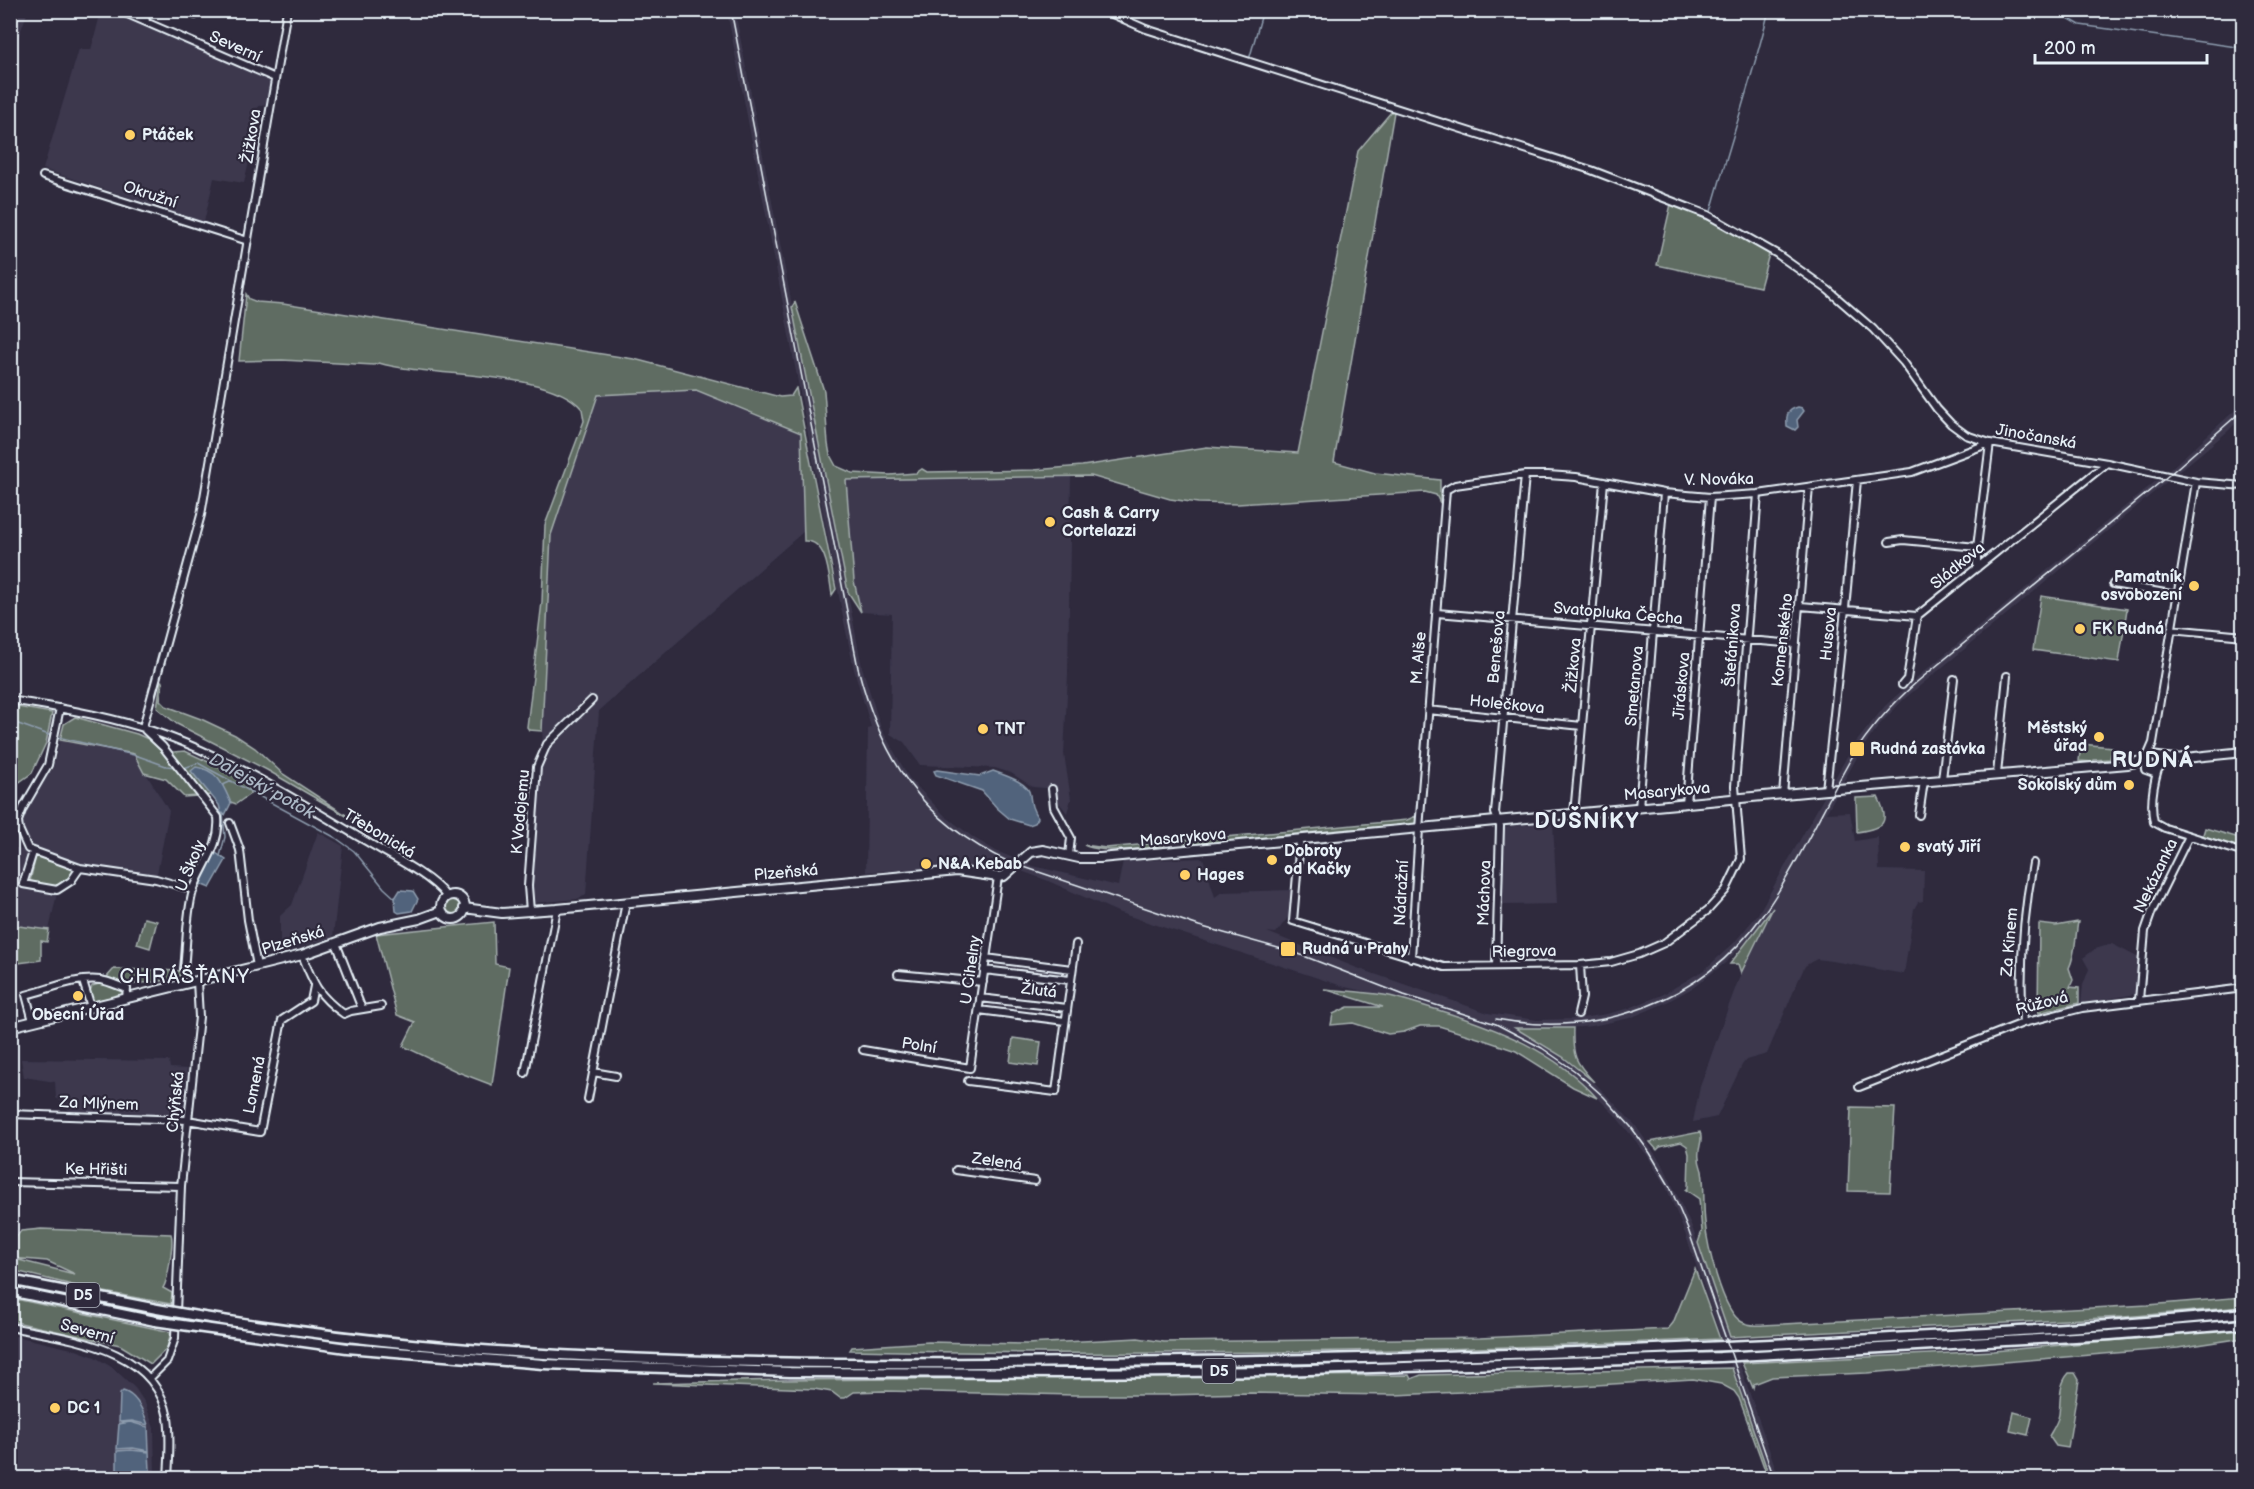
<svg xmlns="http://www.w3.org/2000/svg" width="2254" height="1489" font-family="'Balsamiq Sans',sans-serif">
<style>
.built{fill:#3c384e}
.green{fill:#5f6c62;stroke:#a4aead;stroke-width:1.5;fill-rule:evenodd}
.water{fill:#51637c;stroke:#8d9cae;stroke-width:1.5}
.lines{fill:none;stroke-linecap:round;stroke-linejoin:round}
.stream{stroke:#8d9cae;stroke-width:1.5}
.minor-casing{stroke:#e8f1f8;stroke-width:10}
.major-casing{stroke:#e8f1f8;stroke-width:12}
.highway-casing{stroke:#e8f1f8;stroke-width:13}
.minor{stroke:#2f2a3d;stroke-width:6}
.major{stroke:#2f2a3d;stroke-width:8}
.highway{stroke:#2f2a3d;stroke-width:8}
.rail{stroke:#e8f1f8;stroke-width:1.5}
.highway-bridge-casing{stroke:#e8f1f8;stroke-width:13;stroke-linecap:butt}
.highway-bridge{stroke:#2f2a3d;stroke-width:8}
.poi-dot{fill:#ffd166;stroke:#2f2a3d;stroke-width:2}
.labels{text-anchor:middle;dominant-baseline:central;stroke-width:4.5;stroke-linejoin:round;paint-order:stroke}
.shield{fill:#2f2a3d;stroke:#b0b5c0;stroke-width:1.5}
.shield-label{font-size:15px;font-weight:bold;fill:#e8f1f8}
.street-label{font-size:16px;fill:#e8f1f8;stroke:#2f2a3d}
.poi-label{font-size:16px;font-weight:bold;fill:#e8f1f8;stroke:#2f2a3d;text-anchor:start}
.water-label{font-size:18px;font-style:italic;fill:#acb8c6;stroke:#2f2a3d}
.quarter-label{font-size:20px;letter-spacing:1.5px;fill:#e8f1f8;stroke:#2f2a3d}
.district-label{font-size:22px;font-weight:bold;letter-spacing:1.5px;fill:#e8f1f8;stroke:#2f2a3d}
</style>
<rect width="100%" height="100%" fill="#2f2a3d"/>
<filter id="ink" filterUnits="userSpaceOnUse"><feTurbulence type="fractalNoise" baseFrequency=".0167" numOctaves="2"/><feDisplacementMap in="SourceGraphic" scale="12" xChannelSelector="R" yChannelSelector="G"/><feConvolveMatrix kernelMatrix="1 2 1 2 8 2 1 2 1" color-interpolation-filters="sRGB"/></filter>
<g filter="url(#ink)">
<path class="built" d="M11 10 28 11 11 57 10 11Z
M101 11H110L271 81 266 105 258 106 257 128 244 183 214 178 204 222 43 169 79 49 91 50Z
M727 11H735L862 667 881 728 909 778 945 816 974 838 996 851 1033 866 1118 886 1123 861 1203 858 1215 897 1222 892 1293 890 1290 915 1276 933 1267 932 1357 968 1488 1013 1537 1020 1575 1019 1607 1014 1627 1009 1662 995 1704 970 1733 944 1758 914 1853 746 1885 706 1916 678 2167 472 2243 403V416L2228 431 1904 699 1881 723 1861 750 1826 813 1850 812 1855 841 1878 837 1879 870 1924 871 1923 901 1918 902 1914 909 1904 974 1838 962 1817 959 1811 962 1805 966 1798 981 1767 1054 1746 1060 1742 1065 1717 1117 1693 1122 1700 1087 1729 1005 1741 973 1772 910 1754 934 1725 963 1694 987 1665 1003 1630 1018 1592 1026 1558 1029 1517 1028 1563 1057 1594 1082 1635 1125 1664 1167 1693 1230 1779 1478H1770L1685 1233 1667 1189 1647 1155 1614 1114 1588 1088 1558 1064 1523 1041 1489 1026 1420 1004 1345 987 1120 913 1046 880 1016 869 1003 873 958 867 866 872 868 729 871 727 854 669 842 612Z
M696 390 793 428 801 433 803 532 599 711 586 895 577 899 534 903 532 866 536 800 543 761 542 716 551 535 598 395Z
M1071 477 1068 674 1064 754 1071 799 1067 813 1057 800V789L1033 787 1011 773 995 768 920 765 904 742 890 734 892 614 861 612 854 581 846 480Z
M60 740 134 754 169 811 156 879 80 868 33 849 21 827 28 804 53 768Z
M1553 822 1557 904 1502 905 1504 827Z
M318 832 343 846 333 937 280 953V916L292 905Z
M11 846 30 853 20 887 57 893 49 930 11 925Z
M2112 944 2139 958 2135 994 2081 1004 2083 985 2089 969 2083 958 2095 949Z
M21 1059 169 1061 170 1068 187 1069 183 1115 69 1112 65 1104 56 1098 55 1082 24 1077Z
M11 1335 76 1350 95 1357 113 1368 135 1388 145 1403 154 1428 155 1478H11Z"/>
<path class="green" d="M1392 111 1394 112 1334 462 1375 473 1440 480V503L1436 495 1425 492 1238 504 1198 503 1170 499 1091 476 846 480 854 581 861 612 848 592 792 307 795 302 824 391 828 444 830 455 836 466 852 473 890 475 916 473 922 469 927 472 1034 470 1082 466 1207 447 1298 453 1358 151Z
M1671 204 1725 227 1769 254 1760 287 1657 265Z
M246 294 249 299 257 302 283 304 634 359 780 397 791 396 796 388 836 589 832 595C829 578 828 539 804 541L801 433 696 390 598 395 551 535 542 731 529 730 527 727 542 602 545 525 584 421 582 409C550 369 428 378 379 363L374 365 282 360 239 361Z
M2041 596 2127 609 2119 662 2033 650Z
M161 681 163 682 160 700 166 706 201 719 235 735 255 748 283 774 355 821 267 770 177 724 157 708Z
M11 706 52 713 46 743 32 773 11 788Z
M75 717 137 734 148 739 164 753 185 751 249 781 250 794 236 804 212 795 184 797 166 779 144 773 134 754 60 740 64 724Z
M2081 744 2112 747 2110 759 2094 760 2093 762 2079 761Z
M1878 797C1891 823 1884 828 1857 832L1856 798Z
M1416 816V824L1304 833 1198 845 1184 843 1183 841H1177V839C1165 850 1100 854 1084 845L1106 848 1160 843 1176 838 1192 840 1407 820Z
M2205 828 2243 839V851L2202 838Z
M36 856 76 870 59 887 30 881Z
M445 907a8 8 0 1 1 16 0a8 8 0 1 1-16 0Z
M1773 908 1741 973 1738 964H1730Z
M144 918 157 921 150 948 137 944Z
M494 922 495 964 509 967 492 1085 458 1072 403 1046 415 1022 397 1015 376 934Z
M2078 922C2075 938 2076 954 2069 968L2073 980 2070 987 2079 988V1003L2038 1013 2039 924 2056 926Z
M11 925 49 930 47 942 41 941V960L11 964Z
M114 969 182 971 178 979 125 985 106 978Z
M102 983 121 987 123 994 92 1002 89 994 92 986Z
M1324 989C1344 991 1364 992 1384 995 1402 998 1420 1005 1438 1010 1497 1028 1555 1051 1597 1098L1573 1087 1516 1051 1481 1039 1439 1026H1420L1404 1032 1388 1034 1353 1023 1331 1025 1333 1014 1348 1007H1383Z
M1515 1028H1573C1572 1056 1575 1062 1594 1082L1563 1057Z
M1013 1038 1041 1042 1038 1066 1010 1062Z
M1851 1107 1895 1108 1890 1192 1848 1191Z
M1700 1132C1704 1141 1697 1148 1699 1158 1699 1163 1701 1167 1702 1171 1705 1188 1703 1205 1705 1222 1707 1244 1722 1312 1742 1322 1753 1328 1771 1324 1783 1324L2148 1305 2243 1297V1307L2123 1317 1730 1337 1698 1243 1702 1231 1699 1199 1686 1190 1688 1188 1689 1154 1687 1146 1681 1142 1660 1147 1657 1150 1650 1142Z
M41 1229 171 1234C174 1241 168 1281 163 1288L172 1293 171 1304 93 1290 11 1270V1236H17L21 1231ZM11 1258 47 1261 75 1274H74Z
M1695 1269 1720 1339C1431 1352 1140 1357 850 1350L852 1347 929 1342 1027 1344 1138 1338 1164 1342 1480 1338 1668 1329 1673 1323Z
M11 1298 171 1332 167 1348 151 1364 120 1345 11 1321Z
M2243 1329V1338L2178 1348 1867 1373 1772 1377 1754 1384 1753 1388 1742 1363 1994 1351Z
M1732 1368 1770 1478H1768L1739 1398 1734 1391 1721 1384 1693 1379 1548 1388 1395 1395 1251 1393 1164 1395H1075L884 1391 854 1392 845 1398H840L832 1392 814 1389 653 1383 783 1380 1409 1375 1411 1379 1421 1375Z
M2069 1373H2075L2079 1380 2068 1448 2056 1446 2049 1436C2053 1429 2058 1422 2059 1414 2061 1399 2058 1385 2069 1373Z
M2014 1412 2032 1417 2028 1435 2010 1431Z"/>
<path class="water" d="M1798 407 1802 408 1804 411 1797 420 1798 427 1795 430 1787 426C1786 415 1787 410 1798 407Z
M196 767C218 770 223 785 231 803L225 815 221 813 219 805 191 771Z
M937 770 980 776 993 771C1003 775 1029 782 1030 795 1031 804 1032 810 1038 818L1035 823 1029 825 1010 819 997 808 982 791 936 775 934 771Z
M216 853 226 860 210 888 200 884Z
M400 890 413 891 418 899 412 911 399 913 396 911 395 898Z
M123 1391C137 1395 144 1412 148 1425L132 1421 119 1422 120 1394Z
M130 1422 148 1427 149 1451 133 1448 117 1449 119 1424Z
M131 1450 149 1452 150 1470 147 1475 137 1478H120L117 1472V1451Z"/>
<g class="lines">
<path class="stream" d="M2054 10 2080 25 2244 48
M1249 60 1263 10
M1710 215C1729 146 1752 79 1769 10
M10 721 49 735
M58 737 138 756 166 766 176 767
M184 768 198 763 336 838 354 851 384 888 395 898
M223 785 232 781
M220 856 225 837 223 813"/>
<g class="minor-casing">
<path id="minor" d="M118 10 275 78
M144 10 146 22
M193 10 195 15
M1103 10 1146 29 1591 170 1708 215 1777 254 1828 290 1873 329 1904 363 1937 409 1951 424 1966 435 1990 443 2107 463 2196 482 2244 486
M43 176 248 241
M1889 542 1903 540 1977 547
M2113 584 2177 595
M1801 606 1917 616 2107 463
M1437 613 1796 644
M2171 629 2244 636
M1902 685 1907 679 1917 616
M10 700C54 707 98 714 140 727 218 750 294 799 364 840 387 854 431 875 446 896
M60 708 48 765 23 808 18 821 19 829 28 849 80 868 156 879 194 890
M1428 710 1582 726
M143 727 201 515 287 10
M145 730 163 747 218 817C221 846 202 865 193 891 186 915 187 944 184 969
M2147 757 2153 743 2196 482
M2158 769C2153 786 2150 805 2154 822L2165 828 2244 853
M1997 774 2007 676
M1942 779 1954 679
M1052 789 1054 807 1071 838 1069 855
M1826 790 1845 609 1857 480
M1783 795 1809 487
M1686 804 1710 497
M1639 808 1664 493
M1574 814 1604 482
M1919 815 1924 781
M230 823 240 850 248 920 257 966
M1300 840 1293 921 1444 967 1580 965 1611 962 1639 954 1664 943 1708 910 1726 890 1741 859 1735 786 1758 494
M33 852 23 884 57 890 71 881 80 868
M530 911 528 886 537 767 547 744 592 700
M336 943 362 1009
M302 955C313 983 318 996 344 1014L351 1011 381 1006
M986 958 1072 969
M1411 958 1419 829 1446 490 1455 485 1525 475H1548L1576 477 1664 493 1710 497 1758 494 1912 472 1990 443 1977 547V568
M1496 966 1500 826 1495 813 1525 475
M984 970 1070 980
M898 974 983 982
M83 981 91 1007
M980 998 1067 1008
M2139 1000 2145 931 2152 911 2189 836
M10 1002 16 1025
M979 1010 1065 1021
M1578 1014 1582 997 1580 965
M33 1021 26 995C50 989 76 977 100 980 109 981 118 986 127 989L126 998
M2023 1023C2019 968 2023 917 2033 863
M863 1050 970 1068 998 877
M593 1072 616 1076
M525 1073 557 909
M968 1081 1056 1092 1076 944
M1859 1087 2023 1023 2082 1008 2244 988
M588 1099 626 902
M10 1114 187 1120 260 1132 282 1020 311 1001 314 986
M956 1170 1035 1181
M10 1182 181 1186
M10 1327C69 1339 155 1346 168 1418 171 1438 169 1459 168 1478
M150 1378 167 1361 175 1338 181 1186 199 1017 197 981"/>
</g>
<g class="major-casing">
<path id="major" d="M2145 760 2146 769 2154 772 2160 766 2158 758
M441 907a12 12 0 1 1 24 0a12 12 0 1 1-24 0Z
M464 908 502 913 557 909 957 871 998 877 1004 876 1031 852 1043 850 1079 858H1100L1826 790 2128 764 2145 760 2151 756 2175 759 2244 752
M10 1027 302 955 380 927 419 919 441 911"/>
</g>
<g class="highway-casing">
<path id="highway" d="M10 1280 157 1309
M10 1291 155 1321
M197 1316C272 1328 347 1338 422 1345 675 1368 930 1364 1184 1361 1393 1359 1603 1352 1812 1342 1956 1335 2100 1328 2244 1313
M196 1327 347 1348 543 1364 790 1372 1076 1373 1277 1371 1720 1357 2110 1335 2244 1324"/>
</g>
<use href="#minor" class="minor"/>
<use href="#major" class="major"/>
<use href="#highway" class="highway"/>
<path class="rail" d="M731 10 858 668C881 758 922 822 1009 862L1199 926 1296 953 1404 995 1496 1024 1542 1048 1575 1071 1604 1097 1631 1127 1650 1153 1670 1187 1689 1232 1774 1478
M1496 1019C1599 1038 1700 1003 1762 916 1797 867 1822 809 1852 757 1871 727 1892 704 1918 681L2169 475 2244 409"/>
<g class="highway-bridge-casing">
<path id="highway-bridge" d="M157 1309 197 1316
M155 1321 196 1327"/>
</g>
<use href="#highway-bridge" class="highway-bridge"/>
</g>
</g>
<g class="poi-dot">
<circle cx="130" cy="135" r="6"/>
<circle cx="1050" cy="522" r="6"/>
<circle cx="2194" cy="586" r="6"/>
<circle cx="2080" cy="629" r="6"/>
<circle cx="983" cy="729" r="6"/>
<circle cx="2099" cy="737" r="6"/>
<rect x="1849" y="741" width="16" height="16" rx="3"/>
<circle cx="2129" cy="785" r="6"/>
<circle cx="1905" cy="847" r="6"/>
<circle cx="1272" cy="860" r="6"/>
<circle cx="926" cy="864" r="6"/>
<circle cx="1185" cy="875" r="6"/>
<rect x="1280" y="941" width="16" height="16" rx="3"/>
<circle cx="78" cy="996" r="6"/>
<circle cx="55" cy="1408" r="6"/>
</g>
<g class="labels">
<g class="shield">
<rect x="66.5" y="1283" width="33" height="24" rx="4.5"/>
<rect x="1202.5" y="1359" width="33" height="24" rx="4.5"/>
</g>
<g class="shield-label">
<text x="83" y="1295">D5</text>
<text x="1219" y="1371">D5</text>
</g>
<g class="street-label">
<text transform="translate(235 47) rotate(24)">Severní</text>
<text transform="translate(252 136) rotate(-81)">Žižkova</text>
<text transform="translate(150 195) rotate(18)">Okružní</text>
<text transform="translate(2036 437) rotate(10)">Jinočanská</text>
<text transform="translate(1719 480) rotate(-1)">V. Nováka</text>
<text transform="translate(1958 566) rotate(-39)">Sládkova</text>
<text transform="translate(1618 614) rotate(5)">Svatopluka Čecha</text>
<text transform="translate(1829 634) rotate(-84)">Husova</text>
<text transform="translate(1783 640) rotate(-84)">Komenského</text>
<text transform="translate(1733 645) rotate(-86)">Štefánikova</text>
<text transform="translate(1497 647) rotate(-85)">Benešova</text>
<text transform="translate(1419 658) rotate(-85)">M. Alše</text>
<text transform="translate(1574 665) rotate(-85)">Žižkova</text>
<text transform="translate(1635 686) rotate(-85)">Smetanova</text>
<text transform="translate(1682 686) rotate(-85)">Jiráskova</text>
<text transform="translate(1507 705) rotate(6)">Holečkova</text>
<text transform="translate(1667 792) rotate(-5)">Masarykova</text>
<text transform="translate(521 812) rotate(-85)">K Vodojemu</text>
<text transform="translate(379 834) rotate(31)">Třebonická</text>
<text transform="translate(1183 838) rotate(-5)">Masarykova</text>
<text transform="translate(191 866) rotate(-68)">U Školy</text>
<text transform="translate(786 873) rotate(-5)">Plzeňská</text>
<text transform="translate(2156 876) rotate(-64)">Nekázanka</text>
<text transform="translate(1402 893) rotate(-87)">Nádražní</text>
<text transform="translate(1485 893) rotate(-88)">Máchova</text>
<text transform="translate(293 941) rotate(-17)">Plzeňská</text>
<text transform="translate(2010 942) rotate(-85)">Za Kinem</text>
<text transform="translate(1524 952) rotate(-1)">Riegrova</text>
<text transform="translate(971 970) rotate(-82)">U Cihelny</text>
<text transform="translate(1039 991) rotate(7)">Žlutá</text>
<text transform="translate(2042 1004) rotate(-15)">Růžová</text>
<text transform="translate(919 1046) rotate(9)">Polní</text>
<text transform="translate(255 1085) rotate(-79)">Lomená</text>
<text transform="translate(176 1102) rotate(-84)">Chýňská</text>
<text transform="translate(99 1104) rotate(2)">Za Mlýnem</text>
<text transform="translate(997 1162) rotate(8)">Zelená</text>
<text transform="translate(96 1170) rotate(1)">Ke Hřišti</text>
<text transform="translate(87 1332) rotate(16)">Severní</text>
</g>
<g class="poi-label">
<text x="142" y="135">Ptáček</text>
<text x="1062" y="513">Cash &amp; Carry<tspan x="1062" dy="18">Cortelazzi</tspan></text>
<text x="2182" y="577" text-anchor="end">Pamatník<tspan x="2182" dy="18">osvobození</tspan></text>
<text x="2092" y="629">FK Rudná</text>
<text x="2087" y="728" text-anchor="end">Městský<tspan x="2087" dy="18">úřad</tspan></text>
<text x="995" y="729">TNT</text>
<text x="1870" y="749">Rudná zastávka</text>
<text x="2117" y="785" text-anchor="end">Sokolský dům</text>
<text x="1917" y="847">svatý Jiří</text>
<text x="1284" y="851">Dobroty<tspan x="1284" dy="18">od Kačky</tspan></text>
<text x="938" y="864">N&amp;A Kebab</text>
<text x="1197" y="875">Hages</text>
<text x="1302" y="949">Rudná u Prahy</text>
<text x="78" y="1015" text-anchor="middle">Obecní Úřad</text>
<text x="67" y="1408">DC 1</text>
</g>
<g class="water-label">
<text transform="translate(262 786) rotate(29)">Dalejský potok</text>
</g>
<g class="quarter-label">
<text x="185" y="977">CHRÁŠŤANY</text>
</g>
<g class="district-label">
<text x="2153" y="760">RUDNÁ</text>
<text x="1587" y="821">DUŠNÍKY</text>
</g>
</g>
<rect width="2254" height="1489" fill="none" stroke="#2f2a3d" stroke-width="36"/>
<rect x="18" y="18" width="2218" height="1453" fill="none" stroke="#e8f1f8" stroke-width="2" filter="url(#ink)"/>
<path d="M2035 54v9h172v-9" fill="none" stroke="#e8f1f8" stroke-width="3"/>
<text x="2044" y="54" font-size="18" fill="#e8f1f8" stroke="#2f2a3d" stroke-width="4.5" paint-order="stroke">200 m</text>
</svg>
